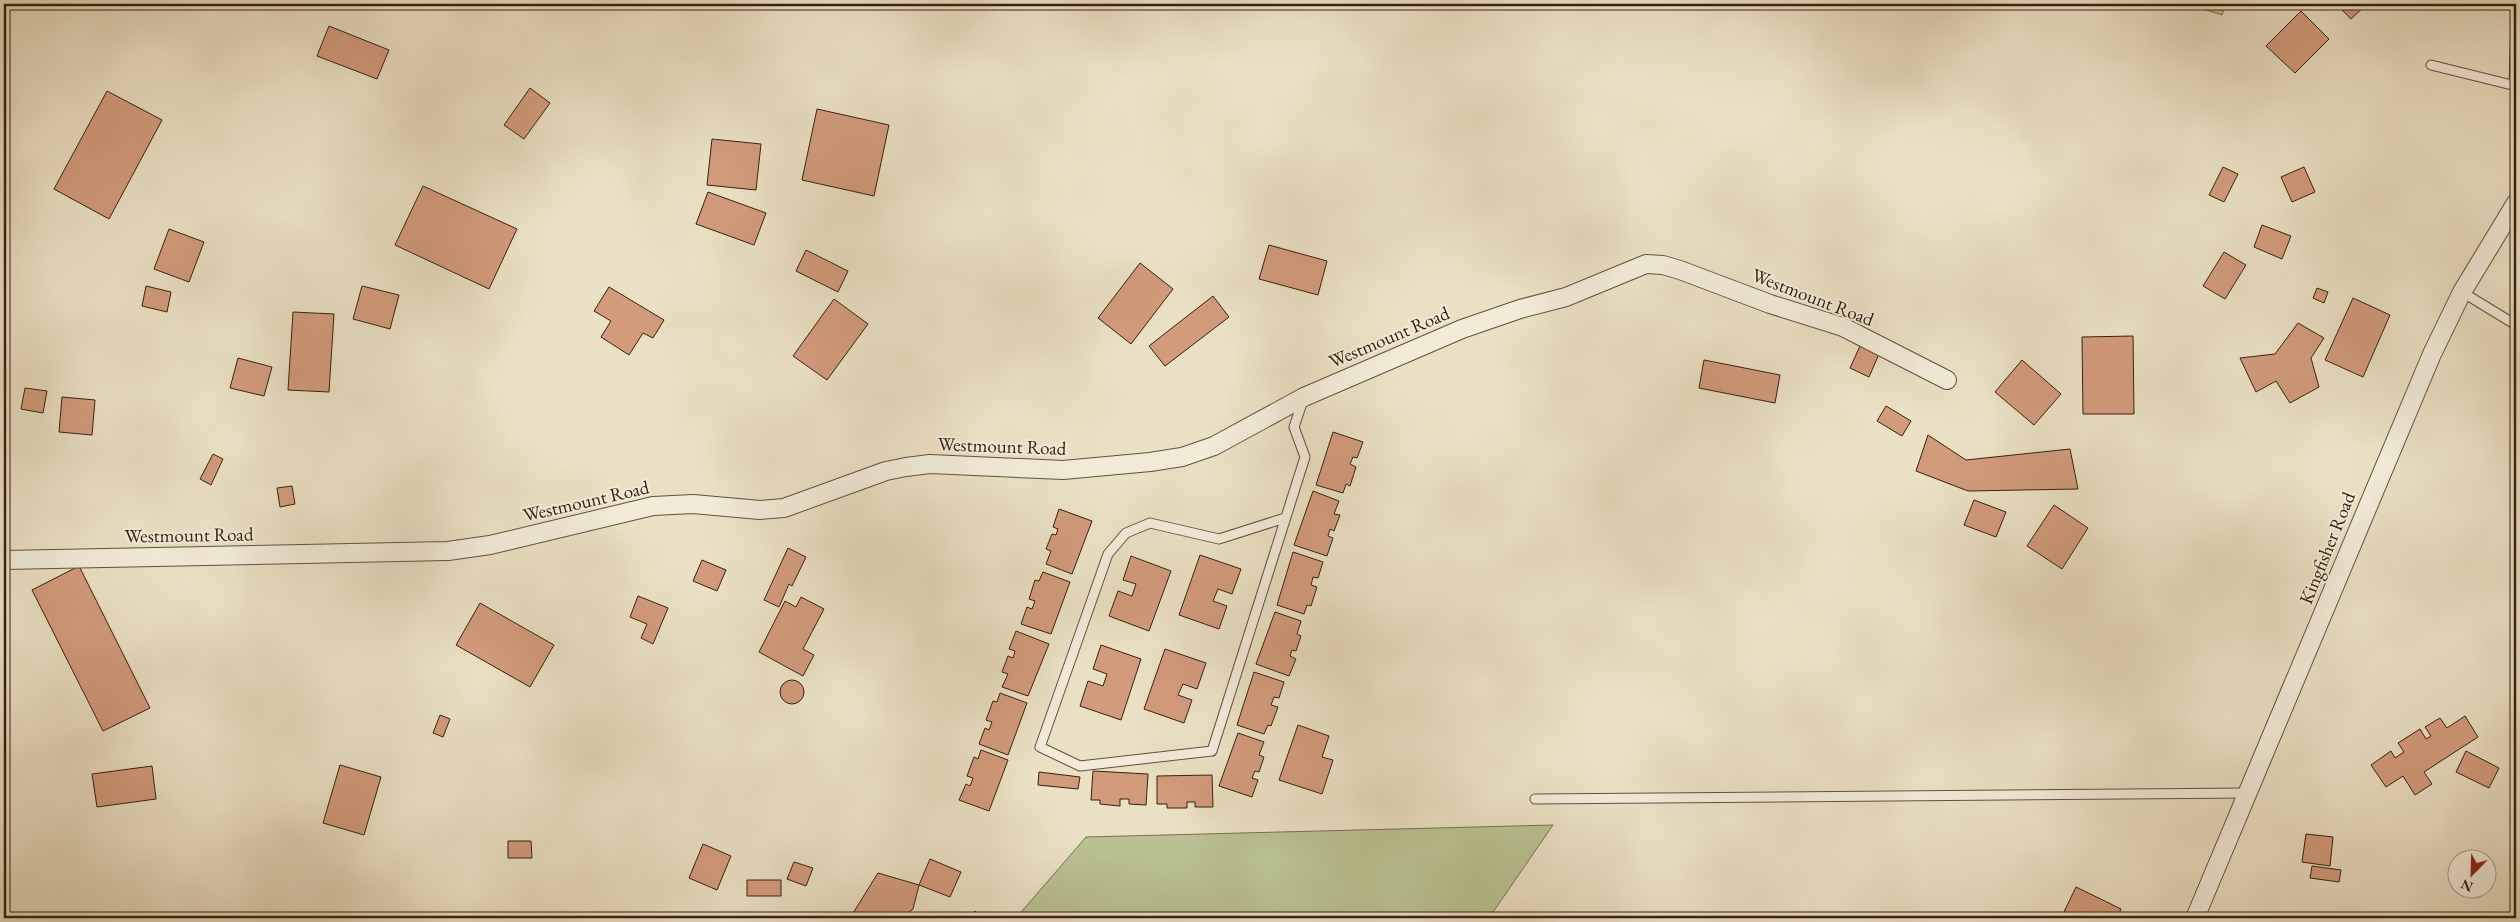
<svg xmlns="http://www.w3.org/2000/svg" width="2520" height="922" font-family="'EB Garamond',serif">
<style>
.green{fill:#bac192;stroke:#787150}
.building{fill:#d29b7c;stroke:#36210e}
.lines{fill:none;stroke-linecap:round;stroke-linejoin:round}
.service-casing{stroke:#63513b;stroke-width:11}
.minor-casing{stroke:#63513b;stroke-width:20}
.service{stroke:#f1ebd8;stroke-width:9}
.minor{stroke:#f1ebd8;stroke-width:18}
.labels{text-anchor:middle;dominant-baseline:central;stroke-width:4;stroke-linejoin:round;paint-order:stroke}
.street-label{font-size:19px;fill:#36210e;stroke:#f1ebd8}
</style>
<rect width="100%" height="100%" fill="#eae0c3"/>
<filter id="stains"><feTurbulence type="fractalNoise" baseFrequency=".004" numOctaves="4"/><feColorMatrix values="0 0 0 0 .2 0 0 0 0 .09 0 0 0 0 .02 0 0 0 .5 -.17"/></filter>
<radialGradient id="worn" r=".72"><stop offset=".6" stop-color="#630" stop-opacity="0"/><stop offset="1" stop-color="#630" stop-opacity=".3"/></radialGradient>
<path class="green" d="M2187 4H2226L2222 15Z
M1553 825 1489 918H1016L1086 837Z"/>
<path class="building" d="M2336 4H2367L2351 19Z
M2301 11 2329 39 2295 73 2266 46Z
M329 26 389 50 377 79 317 56Z
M530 88 550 103 524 139 504 125Z
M107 91 162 120 109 219 54 189Z
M817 109 889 125 874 196 802 180Z
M712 139 761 144 756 190 707 185Z
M2223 167 2238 174 2224 202 2209 195Z
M2304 167 2315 192 2292 202 2281 177Z
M423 186 517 229 489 289 395 245Z
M708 192 766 213 754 245 696 224Z
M2262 225 2291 236 2282 259 2254 247Z
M169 229 204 242 189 282 154 269Z
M1269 245 1327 261 1318 295 1259 279Z
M806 250 848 271 838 292 796 271Z
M2224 252 2246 265 2225 299 2203 286Z
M1140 263 1173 289 1131 344 1098 318Z
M146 286 171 292 167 312 142 306Z
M362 286 399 295 390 329 353 319Z
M609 287 664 320 653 338 643 333 629 355 601 337 611 321 594 311Z
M2317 288 2328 292 2324 303 2313 298Z
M1213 296 1229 317 1165 366 1149 346Z
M2353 298 2390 315 2363 377 2325 360Z
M834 299 868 324 827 380 793 356Z
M293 312 334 314 329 392 288 390Z
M2298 323 2324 338 2311 358 2319 387 2290 403 2276 381 2256 392 2240 358 2275 354Z
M2133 336 2134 414H2083L2082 337Z
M1860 346 1879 354 1869 377 1850 368Z
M238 358 272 367 264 396 230 388Z
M1704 360 1780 375 1775 403 1699 388Z
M2022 360 2061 394 2034 425 1995 392Z
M25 388 47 391 43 413 21 409Z
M62 397 95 400 92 435 59 432Z
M1886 406 1911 421 1902 436 1877 421Z
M1333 432 1363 442 1357 458 1353 457 1350 464 1356 467 1350 486 1346 484 1343 493 1316 485Z
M1928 435 1966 460 2070 449 2078 489 1968 491 1916 471Z
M213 454 223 459 211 485 200 479Z
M292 486 295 504 280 507 277 488Z
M1313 491 1339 501 1334 514 1340 515 1334 531 1330 529 1328 536 1333 538 1327 556 1294 545Z
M1974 500 2006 512 1996 537 1964 525Z
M2054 505 2088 528 2062 569 2027 546Z
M1059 509 1092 521 1072 574 1046 564 1051 551 1046 549 1052 534 1056 535 1058 529 1053 527Z
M788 548 806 557 792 586 789 584 779 607 764 600Z
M1293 552 1323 562 1318 578 1313 577 1311 585 1317 587 1311 606 1307 605 1304 614 1277 605Z
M1200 555 1241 569 1232 594 1218 589 1213 601 1227 606 1219 629 1179 615Z
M1131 556 1171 571 1149 631 1109 616 1118 591 1132 596 1136 584 1123 580Z
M702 560 726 570 717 591 693 581Z
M79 566 150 708 103 731 32 590Z
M1043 572 1070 582 1051 634 1021 624 1027 607 1032 609 1035 601 1029 599 1035 580 1039 581Z
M638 596 668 608 653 644 641 638 647 624 630 617Z
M801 597 824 609 803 649 814 655 803 676 759 652 785 601 796 607Z
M480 603 554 645 530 687 456 645Z
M1275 612 1301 621 1297 634 1301 636 1296 651 1292 650 1290 656 1296 659 1289 676 1256 664Z
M1016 631 1049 644 1028 696 1002 687 1008 674 1002 672 1008 656 1013 658 1015 651 1009 649Z
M1101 645 1141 659 1121 720 1080 706 1088 681 1103 686 1107 674 1093 669Z
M1165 649 1206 663 1197 689 1183 684 1178 695 1192 700 1184 723 1144 709Z
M1254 672 1284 682 1279 698 1274 697 1271 705 1278 707 1271 726 1268 725 1264 734 1237 725Z
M780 692a12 12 0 1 1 24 0a12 12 0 1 1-24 0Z
M1000 693 1027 703 1008 755 979 744 985 728 989 730 992 722 986 720 993 701 997 702Z
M440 715 450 719 443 737 433 733Z
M2465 716 2478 737 2424 772 2432 784 2415 795 2403 776 2386 787 2371 765 2391 751 2395 758 2404 752 2398 743 2420 729 2426 739 2431 736 2425 727 2440 718 2447 728Z
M1298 725 1329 736 1322 757 1333 760 1322 794 1279 780Z
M1238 733 1264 742 1259 755 1264 757 1259 772 1255 771 1252 778 1258 780 1252 797 1219 786Z
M981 750 1008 760 989 811 959 800 966 784 970 786 973 778 967 776 974 757 978 759Z
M2466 751 2499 768 2489 788 2456 772Z
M340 765 381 777 364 835 323 823Z
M152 766 156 799 97 807 92 774Z
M1093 771 1148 774 1146 805 1129 804V799H1120V806L1100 804V800H1091Z
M1039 772 1080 777 1078 789 1038 785Z
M1212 775 1213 807H1195V802H1187V808H1167V804H1157V776Z
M2306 834 2333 837 2330 866 2302 862Z
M508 841H531L532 858H508Z
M703 844 731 856 717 890 689 878Z
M2477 855 2478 860H2460L2459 857Z
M930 859 961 872 950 897 919 885Z
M794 862 813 868 806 886 787 879Z
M2312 866 2341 870 2339 882 2310 878Z
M878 873 919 885 913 909 901 918H850Z
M747 880H781V896H747Z
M2076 887 2121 909 2117 918H2061Z
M975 911 982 918H968Z"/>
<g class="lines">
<g class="service-casing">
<path id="service" d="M2431 65 2516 86
M2514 85 2516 19
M2462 292 2516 325
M1285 518 1219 539 1150 523 1126 533 1108 554 1040 747 1080 766 1212 751 1305 457 1294 427 1303 400
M1535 799 2248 793"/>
</g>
<g class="minor-casing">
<path id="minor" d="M4 560 448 551 490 545 653 506 693 504 760 510 784 508 886 471 906 467 930 464 1063 470 1150 462 1182 457 1214 446 1304 397 1462 329 1520 309 1566 297 1646 264 1663 265 1680 270 1770 304 1843 327 1947 380
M2195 918 2432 354 2462 292 2516 203"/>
</g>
<use href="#service" class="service"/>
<use href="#minor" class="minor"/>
</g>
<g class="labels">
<g class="street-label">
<text transform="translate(1813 297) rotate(21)">Westmount Road</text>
<text transform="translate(1389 337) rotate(-23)">Westmount Road</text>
<text transform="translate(1002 446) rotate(2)">Westmount Road</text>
<text transform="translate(586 501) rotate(-13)">Westmount Road</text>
<text transform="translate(189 535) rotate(-1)">Westmount Road</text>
<text transform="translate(2327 548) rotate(-68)">Kingfisher Road</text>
</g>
</g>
<rect width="2520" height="922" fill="none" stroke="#eae0c3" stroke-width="20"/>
<rect x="5" y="5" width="2510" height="912" fill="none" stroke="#36210e" stroke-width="2.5"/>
<rect x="10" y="10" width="2500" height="902" fill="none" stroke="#36210e"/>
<g transform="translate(2472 874) rotate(203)"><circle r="24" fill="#f1ebd8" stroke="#a69a87"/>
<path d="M0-4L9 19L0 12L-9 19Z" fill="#8f2418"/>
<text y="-8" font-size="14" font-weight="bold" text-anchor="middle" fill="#36210e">N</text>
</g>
<rect width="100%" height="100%" filter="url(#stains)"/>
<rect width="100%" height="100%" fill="url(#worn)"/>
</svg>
